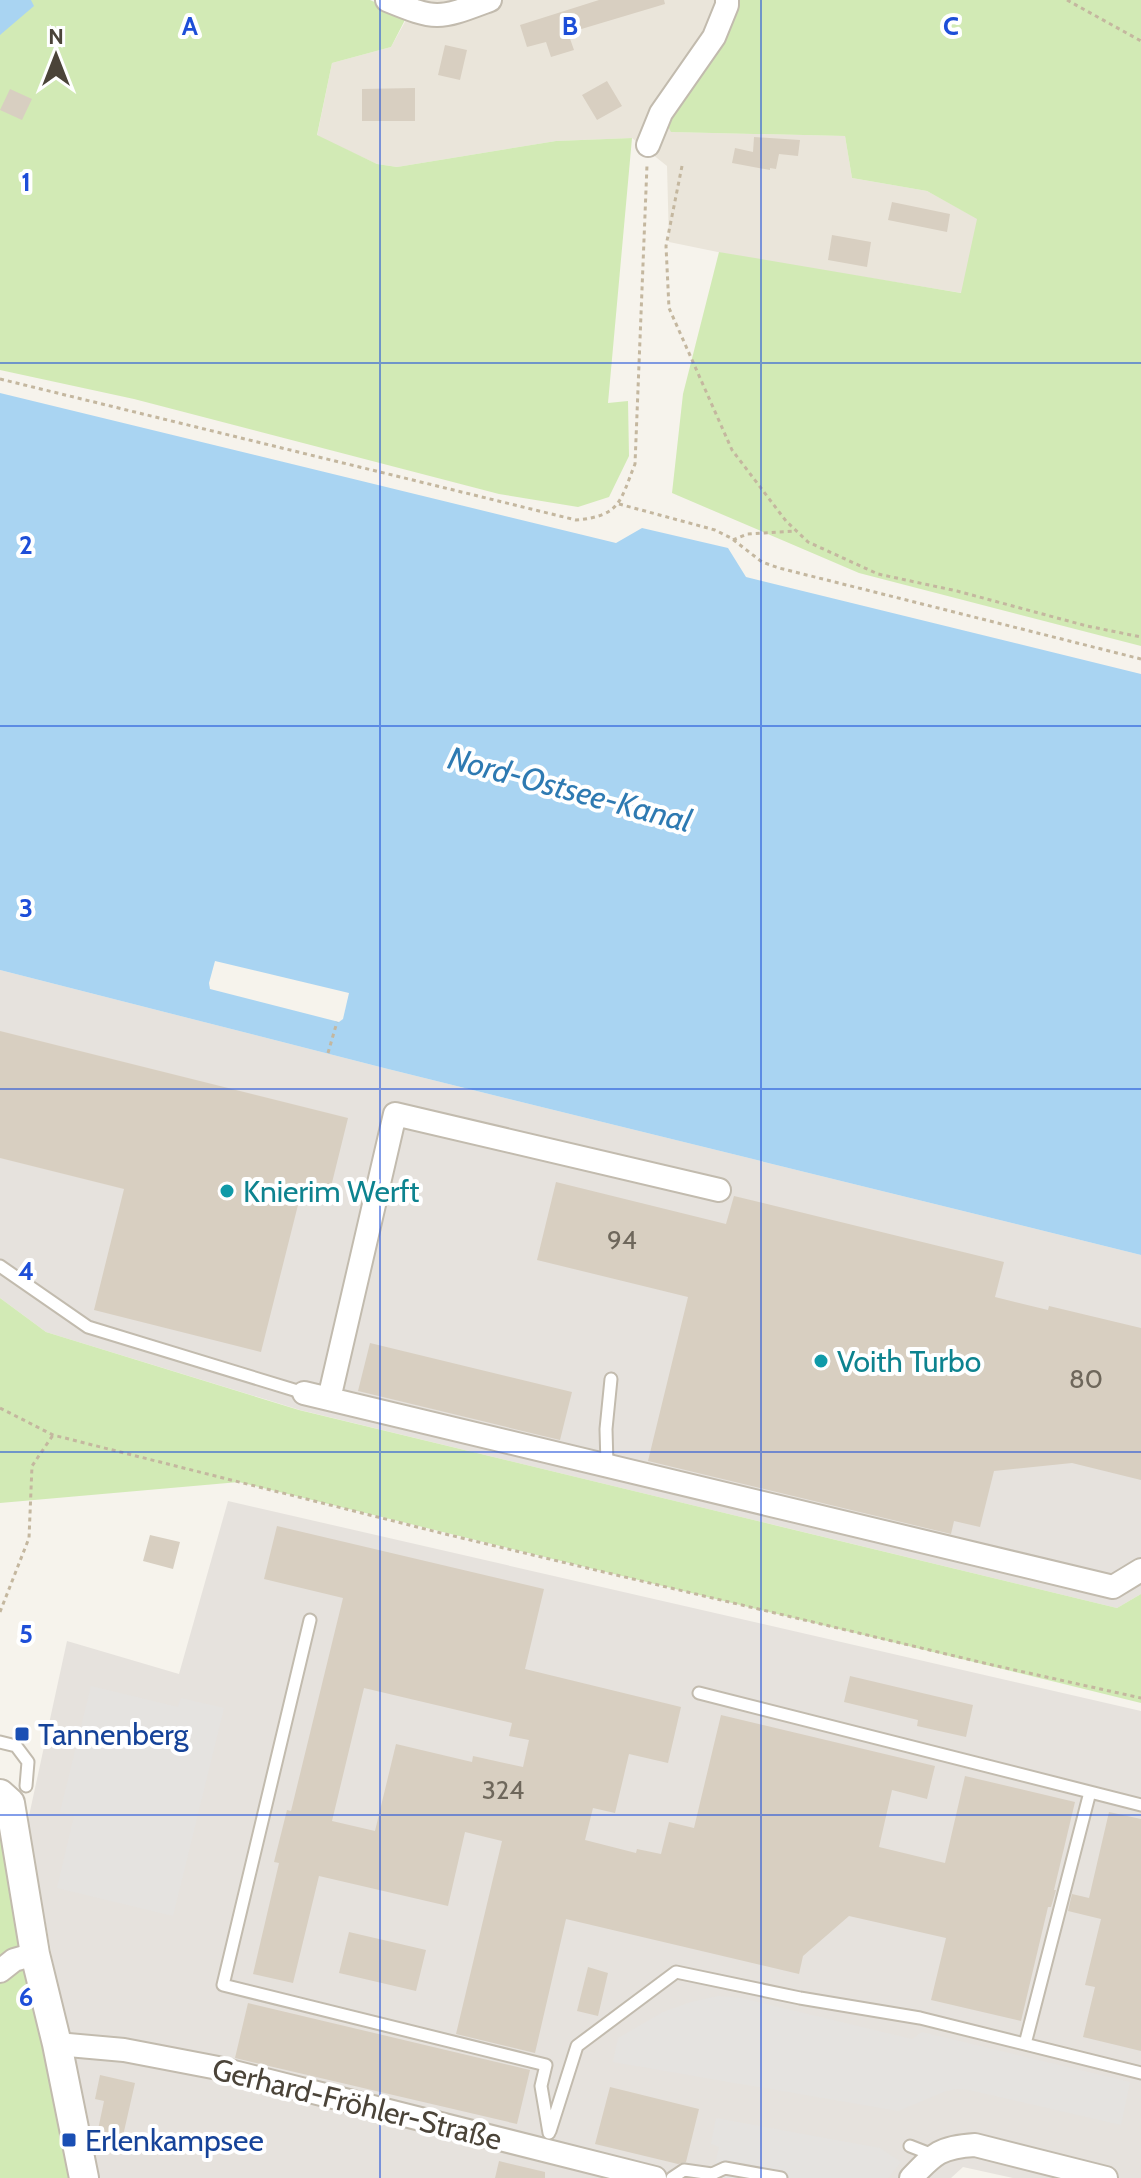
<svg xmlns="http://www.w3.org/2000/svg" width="1141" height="2178" font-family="Cabin,sans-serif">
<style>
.residential{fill:#eae5da}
.industrial{fill:#e6e2dd}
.green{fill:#d2eab5}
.parking{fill:#e5e3e0}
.water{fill:#a9d4f2}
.pier{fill:#f6f3ec}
.building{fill:#d8cfc1;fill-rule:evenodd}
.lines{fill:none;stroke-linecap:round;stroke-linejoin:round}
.service-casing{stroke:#c2bbae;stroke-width:15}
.minor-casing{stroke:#c2bbae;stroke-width:26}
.tertiary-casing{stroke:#c2bbae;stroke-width:32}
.path{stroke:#c4b79f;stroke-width:3;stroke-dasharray:4 4;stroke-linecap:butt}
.service{stroke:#fff;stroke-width:11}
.minor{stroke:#fff;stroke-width:22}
.tertiary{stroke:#fff;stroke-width:28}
.grid{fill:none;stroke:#1d4ed8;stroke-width:2;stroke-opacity:0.55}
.culture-dot{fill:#0f9aa8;stroke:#fff;stroke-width:3}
.transit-dot{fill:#1a4fb4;stroke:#fff;stroke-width:3}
.labels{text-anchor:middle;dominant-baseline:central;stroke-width:8;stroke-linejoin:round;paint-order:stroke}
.number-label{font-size:26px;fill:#6e675b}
.culture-label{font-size:30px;fill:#0d838f;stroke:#fff;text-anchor:start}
.transit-label{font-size:30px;fill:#164399;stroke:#fff;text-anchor:start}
.street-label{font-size:30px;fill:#4b4439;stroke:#fff}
.water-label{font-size:32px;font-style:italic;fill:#2e7ab2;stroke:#fff}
.grid-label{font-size:26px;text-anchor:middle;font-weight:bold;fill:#1d4ed8;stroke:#fff;stroke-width:8;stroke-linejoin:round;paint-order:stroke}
</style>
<rect width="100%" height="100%" fill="#f6f3ec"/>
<path class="residential" d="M387 0H727L671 132 845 136 852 178 927 191 978 219 962 293 747 258 669 242 667 166 632 138 556 141 397 167 377 164 317 136 332 63 391 47 411 11Z"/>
<path class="industrial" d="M0 970 384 1068 1141 1255V1594L1117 1608 300 1410 46 1332 0 1298Z
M228 1501 1141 1711V2178H1013L963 2167 951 2178H98L66 2030 27 1825 67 1641 179 1674Z"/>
<path class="green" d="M0 0H370L407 16 391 47 332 63 317 135 377 164 397 167 556 141 632 138 608 403 628 401 629 456 609 497 578 507 499 494 134 399 0 370Z
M727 0H1141V646L859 573 672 493 683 394 719 252 961 293 977 219 927 191 852 178 845 136 671 132 661 113Z
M0 1298 46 1332 299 1410 1117 1608 1141 1594V1703L239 1482 0 1503Z
M0 1823 74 2178H0Z"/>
<path class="parking" d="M91 1686 178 1707 181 1698 224 1708 173 1916 57 1888 74 1816 60 1812Z
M718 1996 741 1998 912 2039 922 2032 1130 2082 1121 2125 969 2090 957 2089 946 2091 898 2111 613 2062 618 2038 663 2012 691 2002Z
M716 2118 880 2148 901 2162 888 2178H712L719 2147 711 2144Z"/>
<path class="water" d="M0 0H31L34 6 0 35Z
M0 393 616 543 642 528 728 548 746 577 1141 674V1255L384 1068 0 970Z"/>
<path class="pier" d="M215 961 349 993 343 1019 339 1022 210 989 209 983Z"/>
<path class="building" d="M599 0H664L665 4 568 33 574 50 551 57 546 42 527 47 520 25Z
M445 45 467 50 460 80 438 75Z
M607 81 622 106 597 120 582 95Z
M415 88V121H362V89Z
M10 89 32 99 22 120 0 110Z
M754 137 800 140 798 156 779 154 776 169 770 168V170L732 163 735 148 753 152Z
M892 202 950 214 947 232 888 220Z
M832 235 871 242 867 267 828 260Z
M0 1031 348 1118 328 1199 301 1193 261 1352 94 1310 124 1189 0 1158Z
M556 1182 726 1224 734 1196 1004 1262 995 1297 1048 1310 1049 1306 1141 1328V1480L1072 1463 994 1471 980 1527 954 1521 951 1534 648 1461 688 1297 537 1260Z
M370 1343 572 1392 560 1440 358 1391Z
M277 1526 544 1589 525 1669 681 1707 668 1763 629 1754 615 1813 593 1808 585 1840 636 1853 637 1849 661 1854 669 1822 694 1828 721 1715 935 1766 927 1799 892 1790 879 1847 945 1863 965 1776 1075 1802 1054 1890H1056L1051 1907H1048L1021 2021 931 2000 946 1938 849 1916 803 1956 799 1974 566 1919 535 2053 456 2034 502 1841 465 1832 448 1906 319 1876 293 1983 253 1974 279 1863 274 1862 287 1810 291 1811 343 1598 264 1579ZM364 1688 512 1723 509 1736 529 1740 523 1767 473 1756 472 1762 396 1744 375 1831 332 1821Z
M150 1535 180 1542 173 1569 143 1561Z
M850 1676 973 1705 966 1737 917 1726 918 1720 844 1702Z
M1109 1812 1141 1819V2051L1083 2037 1095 1987 1085 1985 1101 1919 1068 1911 1072 1894 1089 1898Z
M349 1932 426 1950 416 1991 339 1973Z
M588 1967 608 1973 598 2016 577 2011Z
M248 2003 530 2070 517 2124 235 2058Z
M100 2075 135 2083 120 2149 95 2144 104 2101 95 2099Z
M610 2087 699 2109 686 2162 678 2164 595 2144Z
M499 2161 545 2172V2178H495Z"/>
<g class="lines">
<g class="service-casing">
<path id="service" d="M0 1266 88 1327 304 1393
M607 1465 606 1429 611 1379
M310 1620 223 1985 546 2065 541 2086 549 2133
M699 1693 1090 1792 1025 2044
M0 1742 16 1746 28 1762 26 1786
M1090 1792 1141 1805
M550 2131 577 2046 676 1972 800 1998 920 2018 1141 2073
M910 2146 933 2155
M672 2178 684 2170 712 2174 725 2168 781 2178"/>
</g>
<g class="minor-casing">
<path id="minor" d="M387 0C438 21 439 19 490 0
M648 145 661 113 714 37 727 5V0
M304 1393 1113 1587 1141 1570
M329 1399 395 1114 719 1190
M0 1971 14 1960 35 1954
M57 2044 124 2050 218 2068 655 2178
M911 2178C934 2154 940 2147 975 2145L1106 2178"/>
</g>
<g class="tertiary-casing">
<path id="tertiary" d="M0 1794 10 1803 35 1954 57 2044 84 2178"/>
</g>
<path class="path" d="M1067 0 1141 41
M682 166 666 246 669 308 732 450 786 521 808 542 878 574 957 591 1087 626 1141 637
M0 379 576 520C621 516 620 501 635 464L647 165
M619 504 715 530 731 538 762 562 779 568 1141 659
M733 540 747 534 796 531
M328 1053 337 1022
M0 1408 53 1435 441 1533 988 1664 1141 1698
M0 1612 29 1538 32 1466 53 1435"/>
<use href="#service" class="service"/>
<use href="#minor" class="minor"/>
<use href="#tertiary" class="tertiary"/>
</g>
<path class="grid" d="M380 0V2178M761 0V2178M0 363H1141M0 726H1141M0 1089H1141M0 1452H1141M0 1815H1141"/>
<g class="culture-dot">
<circle cx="227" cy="1191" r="8"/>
<circle cx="821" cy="1361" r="8"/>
</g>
<g class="transit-dot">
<rect x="14" y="1726" width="16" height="16" rx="4"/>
<rect x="61" y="2132" width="16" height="16" rx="4"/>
</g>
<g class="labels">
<g class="number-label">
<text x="622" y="1240">94</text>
<text x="1086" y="1379">80</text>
<text x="503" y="1790">324</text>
</g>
<g class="culture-label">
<text x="243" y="1191">Knierim Werft</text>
<text x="837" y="1361">Voith Turbo</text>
</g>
<g class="transit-label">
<text x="38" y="1734">Tannenberg</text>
<text x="85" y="2140">Erlenkampsee</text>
</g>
<g class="street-label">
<text transform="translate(357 2104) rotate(14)">Gerhard-Fröhler-Straße</text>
</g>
<g class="water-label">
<text transform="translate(570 789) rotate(15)">Nord-Ostsee-Kanal</text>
</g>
</g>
<g class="grid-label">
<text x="190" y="35">A</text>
<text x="570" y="35">B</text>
<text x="951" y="35">C</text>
<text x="26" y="191">1</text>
<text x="26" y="554">2</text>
<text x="26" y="917">3</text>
<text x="26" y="1280">4</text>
<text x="26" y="1643">5</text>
<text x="26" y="2006">6</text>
</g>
<g transform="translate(56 56)" stroke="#ffffff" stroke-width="6" paint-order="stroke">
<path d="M0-6L14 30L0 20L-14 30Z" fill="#4b4439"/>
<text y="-12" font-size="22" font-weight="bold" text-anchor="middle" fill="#4b4439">N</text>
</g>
</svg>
